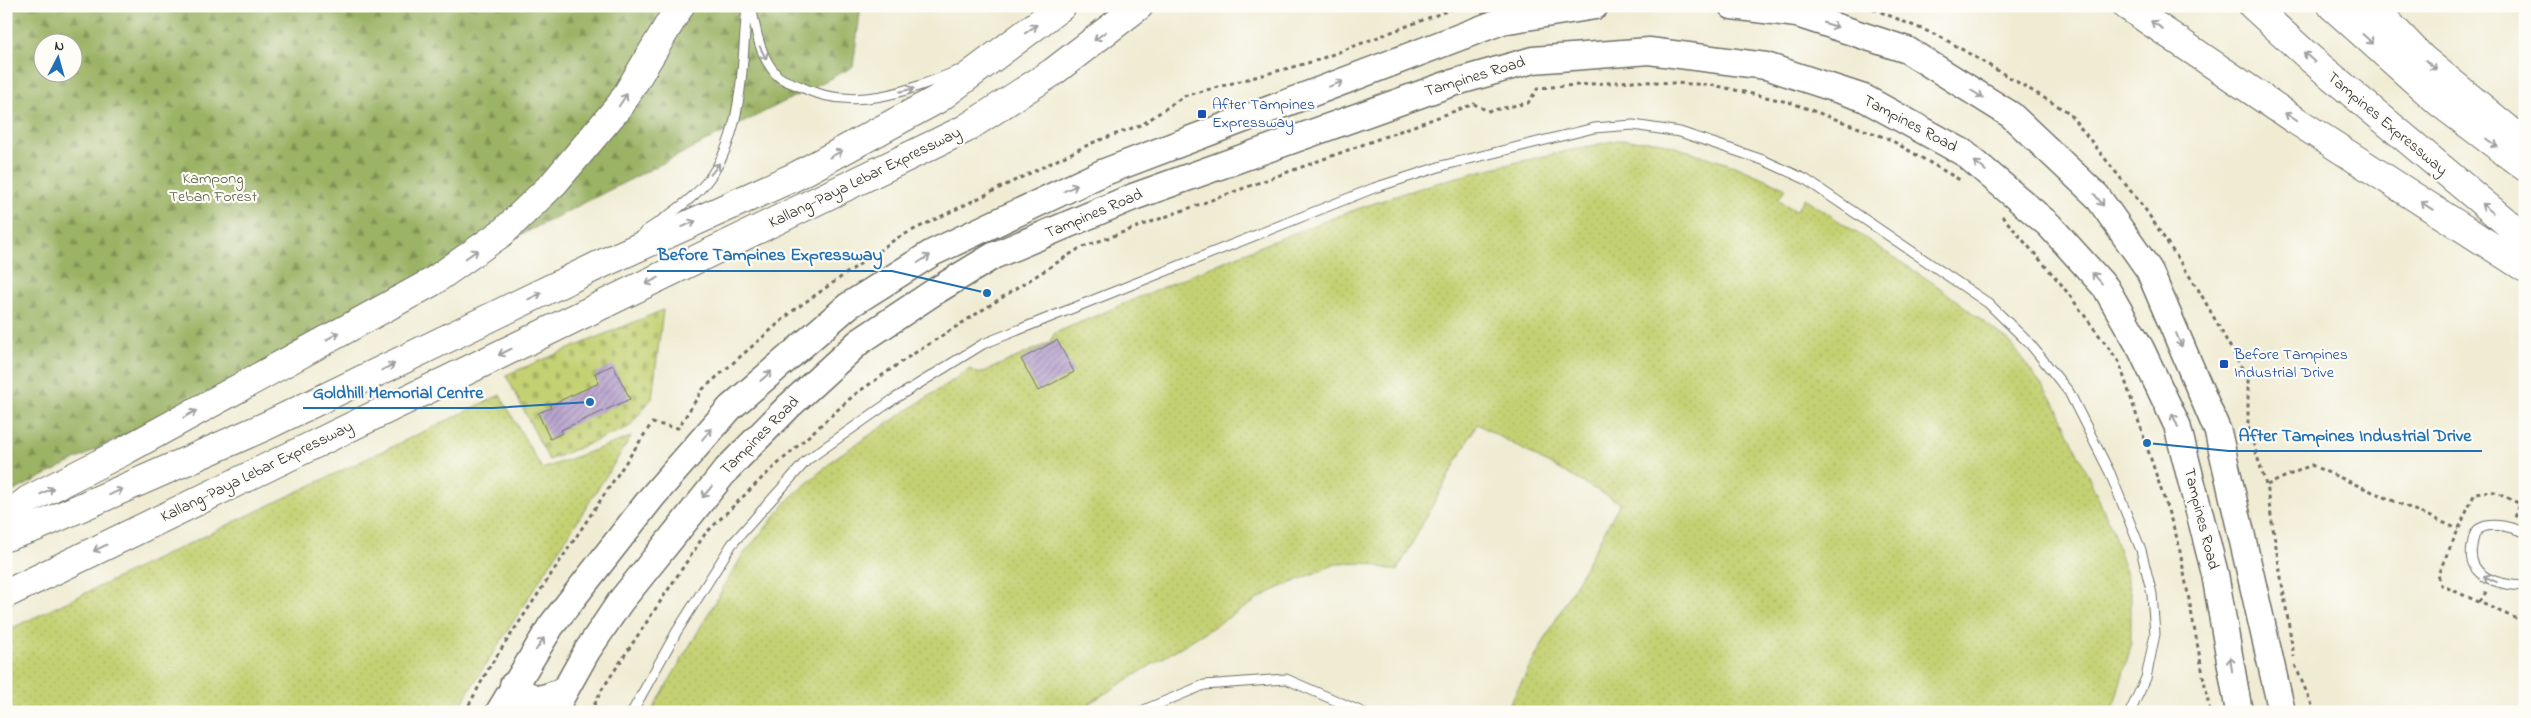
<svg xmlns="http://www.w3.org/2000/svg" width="2531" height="718" font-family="'Indie Flower',sans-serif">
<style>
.grass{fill:url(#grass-dots);stroke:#787e4f}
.forest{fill:url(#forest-firs);stroke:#636f48;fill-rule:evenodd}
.cemetery{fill:url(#cemetery-stones);stroke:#787e4f}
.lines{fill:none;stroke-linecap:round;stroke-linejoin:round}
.stream{stroke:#56a5d0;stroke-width:5.5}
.building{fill:url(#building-hatch)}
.service-casing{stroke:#706f66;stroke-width:11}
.secondary-casing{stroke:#706f66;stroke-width:29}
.motorway-casing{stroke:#706f66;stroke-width:30}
.path{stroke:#706f66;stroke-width:3;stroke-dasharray:4 4;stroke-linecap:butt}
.service{stroke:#fff;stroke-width:9}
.secondary{stroke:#fff;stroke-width:26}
.motorway{stroke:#fff;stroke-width:28}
.oneway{stroke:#a0a0a0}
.transit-dot{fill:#1a4fb4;stroke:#fdfcf7;stroke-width:2}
.labels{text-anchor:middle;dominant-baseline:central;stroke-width:4.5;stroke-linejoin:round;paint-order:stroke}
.street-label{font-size:16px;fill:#2b2b2b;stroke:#fdfcf7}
.transit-label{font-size:16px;fill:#164399;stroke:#fdfcf7;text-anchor:start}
.park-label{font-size:16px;fill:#595d41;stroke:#fdfcf7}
.leader{fill:none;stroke:#1f6fb2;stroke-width:2}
.callout-dot{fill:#1f6fb2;stroke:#fdfcf7;stroke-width:2}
.callout-label{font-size:18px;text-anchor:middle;font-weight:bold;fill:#1f6fb2;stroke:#fdfcf7;stroke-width:4.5;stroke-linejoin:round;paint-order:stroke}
</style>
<defs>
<pattern id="grass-dots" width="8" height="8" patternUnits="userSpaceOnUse" patternTransform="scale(1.25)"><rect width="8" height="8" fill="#c4d173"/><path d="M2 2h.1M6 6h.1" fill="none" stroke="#a9b464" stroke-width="1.8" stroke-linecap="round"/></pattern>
<pattern id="forest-firs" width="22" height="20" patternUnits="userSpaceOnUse" patternTransform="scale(1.25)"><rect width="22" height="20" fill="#9bb365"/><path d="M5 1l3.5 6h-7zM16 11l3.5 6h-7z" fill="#7f9253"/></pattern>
<pattern id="cemetery-stones" width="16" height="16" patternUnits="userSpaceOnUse" patternTransform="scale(1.25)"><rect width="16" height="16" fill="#c4d173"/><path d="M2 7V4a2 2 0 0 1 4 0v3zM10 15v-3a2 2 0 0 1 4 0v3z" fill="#a9b464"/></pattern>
<pattern id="building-hatch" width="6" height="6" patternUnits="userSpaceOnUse" patternTransform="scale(1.25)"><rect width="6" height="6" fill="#b8a3ce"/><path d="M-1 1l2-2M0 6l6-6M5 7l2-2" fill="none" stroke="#9685a7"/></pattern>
</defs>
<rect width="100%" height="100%" fill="#fdfcf7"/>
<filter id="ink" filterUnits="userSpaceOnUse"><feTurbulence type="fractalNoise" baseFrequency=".02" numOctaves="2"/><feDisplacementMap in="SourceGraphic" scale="10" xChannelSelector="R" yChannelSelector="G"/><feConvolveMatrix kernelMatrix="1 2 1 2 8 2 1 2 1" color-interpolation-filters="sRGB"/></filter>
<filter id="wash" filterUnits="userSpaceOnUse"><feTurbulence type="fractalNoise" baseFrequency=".0096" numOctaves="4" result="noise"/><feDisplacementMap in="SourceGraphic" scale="20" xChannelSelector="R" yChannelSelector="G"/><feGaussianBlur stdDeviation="1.12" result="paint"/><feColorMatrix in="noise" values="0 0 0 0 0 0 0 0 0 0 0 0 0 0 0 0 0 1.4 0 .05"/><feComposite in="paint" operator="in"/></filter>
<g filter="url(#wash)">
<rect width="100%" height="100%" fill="#f0ecd4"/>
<path class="grass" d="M1617 140 1657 141 1735 166 1786 188 1778 200 1796 211 1804 198 1939 287 2010 342 2056 405 2113 531 2131 592V646L2115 702 2110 712H1505L1620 503 1477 424 1397 571 1365 563 1336 564 1270 592 1075 712H651L742 556 790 498 838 456 970 369 979 374 1049 343 1055 333C1170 285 1285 232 1404 193 1473 170 1546 156 1617 140Z
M500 395 542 469 631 437 467 694 457 712H6V631Z"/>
<path class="forest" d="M6 6H861L853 67 6 495ZM42 42H72V72H42Z"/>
<path class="cemetery" d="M663 310 652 398 629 427 549 460 506 375Z"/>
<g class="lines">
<path class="stream" d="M2516 6 2525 14"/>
</g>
<g id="blocks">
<path class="building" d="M1057 340 1074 372 1038 391 1021 359Z
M613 365 630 399 561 430 562 433 550 439 538 413 551 408 550 405 599 383 595 373Z"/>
</g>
</g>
<g filter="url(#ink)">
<use href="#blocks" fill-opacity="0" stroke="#706f66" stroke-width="1"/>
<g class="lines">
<g class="service-casing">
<path id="service" d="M751 6C756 30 759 55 776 74 780 80 792 83 799 86 852 113 906 92 957 71
M644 232C660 221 678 210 693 196 745 151 741 69 747 6
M2525 532C2513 528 2492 521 2479 529 2474 532 2473 540 2472 546 2466 578 2500 585 2525 586
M632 712 677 631 732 544 807 460 894 399 983 344 1374 188 1445 165 1594 128 1633 125 1680 132 1763 160 1805 179 1988 303 2030 344 2069 392 2110 473 2141 550 2152 594 2155 634 2146 678 2130 712
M1139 712 1204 685 1286 679 1362 712"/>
</g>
<g class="secondary-casing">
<path id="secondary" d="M1732 6 1797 14 1907 50 2011 115 2097 196 2149 270 2218 432 2282 712
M513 685C537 703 538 701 565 690
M499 712 551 626 652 497 730 408 848 306 932 253 1102 173 1502 21 1595 6
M553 712 587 651 620 602 727 469 789 406 859 342 934 292 993 256 1133 197 1449 84 1533 60 1649 51 1766 66 1864 98 1964 153 2049 225 2106 288 2141 349 2177 425 2215 574 2239 712"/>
</g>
<g class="motorway-casing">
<path id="motorway" d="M2127 6 2295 120 2525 268
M2253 6 2311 59 2525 238
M2332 6 2440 103 2525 167
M2372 6 2422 58 2525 143
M6 517 28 500 124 451 432 282 503 232 554 183 621 104 680 6
M6 537 36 527 266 426 597 266 796 176 938 99 1062 6
M6 594 965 129 1053 72 1139 6"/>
</g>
<path class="path" d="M1866 6 1941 37 2068 112 2145 209 2198 289 2248 379V426L2266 485 2294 657
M2002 216 2061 284 2119 362 2178 541 2210 712
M2267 485 2311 465 2458 529
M2525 506 2492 491 2475 493 2438 574 2441 585 2517 619H2525
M2515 517 2520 504
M2480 602 2487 590
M2295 665 2315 712
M465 712 490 666 652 423 678 428 703 389 794 310 897 238 1092 143 1143 124 1184 96 1315 61 1460 6
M591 712 601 691 705 534 761 479 854 395 910 356 1080 248 1474 104 1488 111 1528 103 1538 88 1633 81 1713 85 1792 103 1889 139 1960 180"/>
<use href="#service" class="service"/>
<use href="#secondary" class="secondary"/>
<use href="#motorway" class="motorway"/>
</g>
<defs><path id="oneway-shaft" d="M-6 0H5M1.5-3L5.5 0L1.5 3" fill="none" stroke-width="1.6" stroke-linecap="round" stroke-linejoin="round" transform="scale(1.25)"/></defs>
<g class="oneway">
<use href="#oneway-shaft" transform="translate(1831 25) rotate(18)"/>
<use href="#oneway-shaft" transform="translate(2157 25) rotate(-147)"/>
<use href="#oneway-shaft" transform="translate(1031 29) rotate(-36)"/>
<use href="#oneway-shaft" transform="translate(1100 36) rotate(143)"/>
<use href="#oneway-shaft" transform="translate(2368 39) rotate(42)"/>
<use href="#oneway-shaft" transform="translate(763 53) rotate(63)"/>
<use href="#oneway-shaft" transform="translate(2309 57) rotate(-138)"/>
<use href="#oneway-shaft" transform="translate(2431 65) rotate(41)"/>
<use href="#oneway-shaft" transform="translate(1336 84) rotate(-21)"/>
<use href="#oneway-shaft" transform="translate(907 90) rotate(-14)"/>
<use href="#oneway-shaft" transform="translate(1977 94) rotate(32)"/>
<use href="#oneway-shaft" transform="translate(623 100) rotate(-57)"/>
<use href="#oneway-shaft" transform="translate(2291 117) rotate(-146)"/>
<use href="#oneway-shaft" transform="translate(2492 143) rotate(37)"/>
<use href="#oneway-shaft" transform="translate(836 154) rotate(-28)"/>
<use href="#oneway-shaft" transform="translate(1980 166) rotate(-140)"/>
<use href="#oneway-shaft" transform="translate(715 169) rotate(-52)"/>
<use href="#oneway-shaft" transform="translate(1071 188) rotate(-25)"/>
<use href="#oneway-shaft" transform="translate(2099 200) rotate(52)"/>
<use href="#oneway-shaft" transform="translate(2427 206) rotate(-147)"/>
<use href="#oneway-shaft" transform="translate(2487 208) rotate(-141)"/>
<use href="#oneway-shaft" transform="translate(689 224) rotate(-24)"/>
<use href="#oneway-shaft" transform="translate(472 254) rotate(-35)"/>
<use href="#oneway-shaft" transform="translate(924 259) rotate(-32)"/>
<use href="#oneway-shaft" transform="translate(2097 278) rotate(-132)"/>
<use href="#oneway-shaft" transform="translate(652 281) rotate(154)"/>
<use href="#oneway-shaft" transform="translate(535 296) rotate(-26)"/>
<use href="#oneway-shaft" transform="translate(333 336) rotate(-29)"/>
<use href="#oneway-shaft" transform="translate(2179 340) rotate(67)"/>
<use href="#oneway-shaft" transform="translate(505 352) rotate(154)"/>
<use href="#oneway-shaft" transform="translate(388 367) rotate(-26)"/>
<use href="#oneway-shaft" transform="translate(766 376) rotate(-41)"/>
<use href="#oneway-shaft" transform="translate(190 414) rotate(-29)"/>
<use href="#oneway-shaft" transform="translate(2175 420) rotate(-113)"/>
<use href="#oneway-shaft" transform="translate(707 434) rotate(-49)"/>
<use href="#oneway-shaft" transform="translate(47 491) rotate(-27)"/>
<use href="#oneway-shaft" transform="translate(116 492) rotate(-24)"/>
<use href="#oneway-shaft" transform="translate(707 492) rotate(130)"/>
<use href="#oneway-shaft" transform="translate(100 548) rotate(154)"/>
<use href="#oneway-shaft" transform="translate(2490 579) rotate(-155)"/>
<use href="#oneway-shaft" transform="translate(540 644) rotate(-57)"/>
<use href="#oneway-shaft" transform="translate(2231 664) rotate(-99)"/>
</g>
</g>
<g class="transit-dot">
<rect x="1197" y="109" width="10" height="10" rx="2.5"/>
<rect x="2219" y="359" width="10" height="10" rx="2.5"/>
</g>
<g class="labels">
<g class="street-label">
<text transform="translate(1475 77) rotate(-17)">Tampines Road</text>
<text transform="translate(1910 124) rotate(28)">Tampines Road</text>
<text transform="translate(2387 124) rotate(40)">Tampines Expressway</text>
<text transform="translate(865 178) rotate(-26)">Kallang-Paya Lebar Expressway</text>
<text transform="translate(1094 214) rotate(-23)">Tampines Road</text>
<text transform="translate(760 436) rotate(-45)">Tampines Road</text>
<text transform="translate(257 472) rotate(-26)">Kallang-Paya Lebar Expressway</text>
<text transform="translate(2201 519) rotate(76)">Tampines Road</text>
</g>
<g class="transit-label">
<text x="1212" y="105">After Tampines<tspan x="1212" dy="18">Expressway</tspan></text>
<text x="2234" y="355">Before Tampines<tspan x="2234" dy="18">Industrial Drive</tspan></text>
</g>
<g class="park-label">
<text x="213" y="179">Kampong<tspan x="213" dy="18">Teban Forest</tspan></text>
</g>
</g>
<path class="leader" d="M987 293L892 271H647M590 402L493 408H303M2147 443L2229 451H2482"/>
<g class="callout-dot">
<circle cx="987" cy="293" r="5"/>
<circle cx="590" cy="402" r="5"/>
<circle cx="2147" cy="443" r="5"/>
</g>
<g class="callout-label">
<text x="770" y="260">Before Tampines Expressway</text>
<text x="398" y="398">Goldhill Memorial Centre</text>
<text x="2355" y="441">After Tampines Industrial Drive</text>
</g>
<rect width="2531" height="718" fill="none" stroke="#fdfcf7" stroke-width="25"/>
<g transform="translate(58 58) rotate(6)"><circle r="24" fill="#fdfcf7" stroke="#a9a8a5"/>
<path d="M0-4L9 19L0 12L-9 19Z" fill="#1f6fb2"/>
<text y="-8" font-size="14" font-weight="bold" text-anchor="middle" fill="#2b2b2b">N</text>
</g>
</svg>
